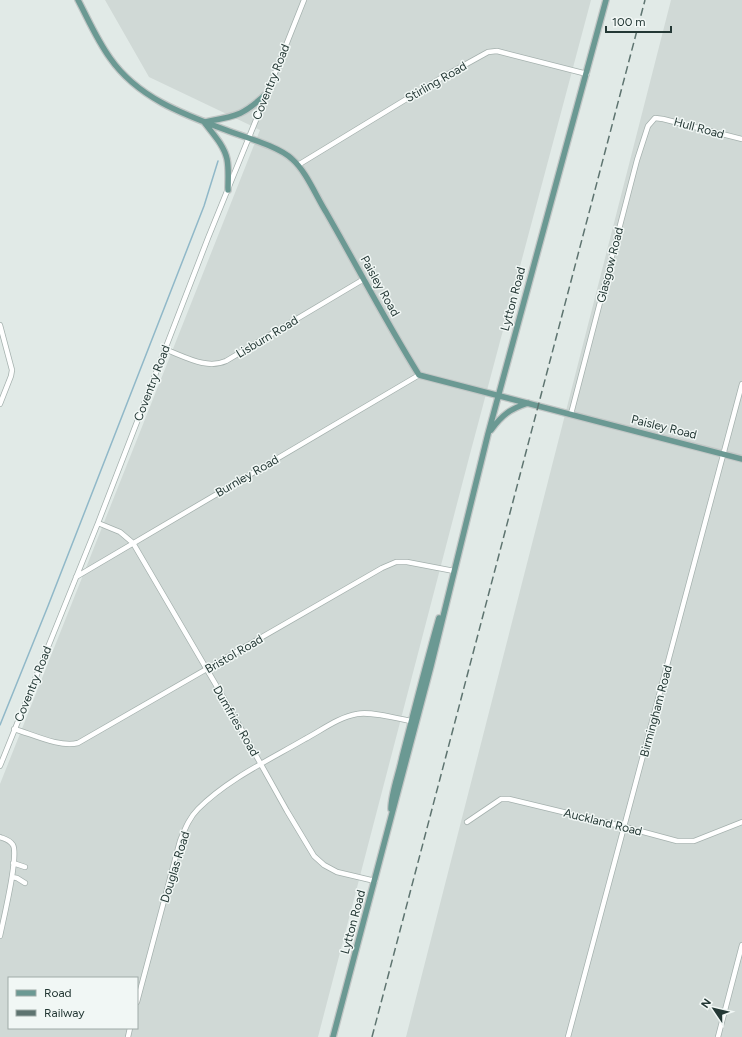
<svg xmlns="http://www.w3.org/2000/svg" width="742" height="1037" font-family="Figtree,sans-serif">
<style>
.built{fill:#d0d9d6;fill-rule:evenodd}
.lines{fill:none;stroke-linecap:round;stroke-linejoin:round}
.stream{stroke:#90b8c8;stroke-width:1.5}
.minor-casing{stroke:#a5b1ae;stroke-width:6}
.major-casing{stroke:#c2c7c6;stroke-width:8}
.minor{stroke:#fff;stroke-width:4.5}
.major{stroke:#6b9993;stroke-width:5.5}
.rail{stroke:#5e7470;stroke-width:1.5;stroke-dasharray:8 4;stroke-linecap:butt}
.labels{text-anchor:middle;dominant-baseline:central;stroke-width:3;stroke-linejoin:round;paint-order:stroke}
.street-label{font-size:12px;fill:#243835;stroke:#f1f7f5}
</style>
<rect width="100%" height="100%" fill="#e1eae7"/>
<path class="built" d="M105 0H591L470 454 318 1037H0V784L260 130 149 77ZM9 978H137V1028H9Z
M671 0H742V1037H406Z"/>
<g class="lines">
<path class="stream" d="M0 725 48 606 204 206 218 161"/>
<g class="minor-casing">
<path id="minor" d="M298 165 441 78 488 52 497 51 587 74
M0 325 12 370 11 376 0 404
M164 349C184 356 206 370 226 361L364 279
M571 414 637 160 648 126 655 118 663 119 742 139
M98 523 120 532 133 543 230 709 287 811 314 856 324 865 337 872 375 881
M76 577 419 375
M14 729C32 734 60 748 78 743L382 568 396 562H407L454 571
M0 766 98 523 208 238 267 93 304 0
M467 822 501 799H509L625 827 677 841H694L742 822
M0 837C5 839 10 840 13 845 19 856 3 921 0 936
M13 863 25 867
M12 877 17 878 25 883
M137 1002 180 841C185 829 189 818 198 809 228 779 269 760 305 739 322 730 339 717 357 714 371 711 400 719 415 722
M128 1037 130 1028
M568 1037 742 384
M718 1037 742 945"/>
</g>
<g class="major-casing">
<path id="major" d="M78 0C88 19 97 40 110 58 137 97 182 114 226 130 244 137 278 146 292 159 306 171 316 196 326 212 357 266 386 322 419 375L742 459
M204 122C212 133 224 145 227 159 229 169 228 180 228 190
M204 122C236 116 243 116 267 93
M491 430C502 415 510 409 528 403
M391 809C391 794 399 773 402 758 414 711 426 664 439 618
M333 1037 431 666 488 434 606 0"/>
</g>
<use href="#minor" class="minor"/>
<use href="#major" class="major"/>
<path class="rail" d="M372 1037 645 0"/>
</g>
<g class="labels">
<g class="street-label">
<text transform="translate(271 82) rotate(-68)">Coventry Road</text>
<text transform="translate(436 82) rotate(-30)">Stirling Road</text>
<text transform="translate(699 128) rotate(15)">Hull Road</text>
<text transform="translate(610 265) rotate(-76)">Glasgow Road</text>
<text transform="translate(380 286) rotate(61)">Paisley Road</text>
<text transform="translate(513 299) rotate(-75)">Lytton Road</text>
<text transform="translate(267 337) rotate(-31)">Lisburn Road</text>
<text transform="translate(152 383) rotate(-69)">Coventry Road</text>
<text transform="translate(664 427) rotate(14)">Paisley Road</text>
<text transform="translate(247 476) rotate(-30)">Burnley Road</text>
<text transform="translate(234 654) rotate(-30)">Bristol Road</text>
<text transform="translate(33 684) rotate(-68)">Coventry Road</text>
<text transform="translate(656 711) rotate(-75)">Birmingham Road</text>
<text transform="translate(236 721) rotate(60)">Dumfries Road</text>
<text transform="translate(603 822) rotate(14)">Auckland Road</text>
<text transform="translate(175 867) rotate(-73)">Douglas Road</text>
<text transform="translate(353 922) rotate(-75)">Lytton Road</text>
</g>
</g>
<rect x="8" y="977" width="130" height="52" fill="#f1f7f5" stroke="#9faba8"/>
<rect x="16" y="990" width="20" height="6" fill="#6b9993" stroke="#9faba8"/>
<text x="44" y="997" font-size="12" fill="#243835">Road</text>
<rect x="16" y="1010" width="20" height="6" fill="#5e7470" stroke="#9faba8"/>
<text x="44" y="1017" font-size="12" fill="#243835">Railway</text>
<g transform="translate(714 1009) rotate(305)" stroke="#f1f7f5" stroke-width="3" paint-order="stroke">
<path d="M0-3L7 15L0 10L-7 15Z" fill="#243835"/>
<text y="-6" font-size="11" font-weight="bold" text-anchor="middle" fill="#243835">N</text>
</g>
<path d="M606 26v6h65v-6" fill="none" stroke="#243835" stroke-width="2"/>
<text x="612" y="26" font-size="12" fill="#243835" stroke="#f1f7f5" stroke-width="3" paint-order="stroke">100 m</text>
</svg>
